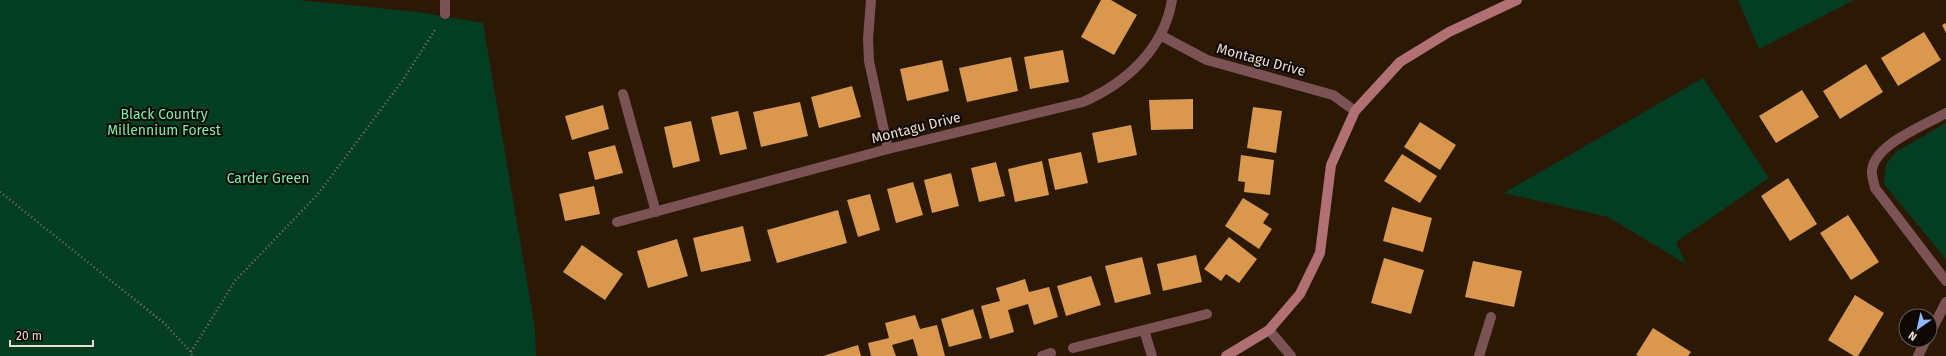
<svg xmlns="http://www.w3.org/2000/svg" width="1946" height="356" font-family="'Fira Sans',sans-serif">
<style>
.green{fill:#033e23}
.building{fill:#da974e}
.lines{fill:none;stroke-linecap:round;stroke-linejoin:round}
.path{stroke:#837362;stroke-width:2.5;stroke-dasharray:1 3;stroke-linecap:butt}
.lane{stroke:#7b5355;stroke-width:10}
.street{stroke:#7b5355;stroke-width:10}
.secondary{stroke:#b07074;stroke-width:10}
.labels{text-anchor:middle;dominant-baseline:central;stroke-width:4;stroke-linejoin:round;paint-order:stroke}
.street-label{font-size:14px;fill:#ebded2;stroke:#0e0702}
.park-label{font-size:14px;fill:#76f3ad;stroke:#0e0702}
</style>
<rect width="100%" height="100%" fill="#2c1905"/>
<path class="green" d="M0 0H298L418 12 483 23 535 329 536 356H0Z
M1738 0H1854L1759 49Z
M1703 78 1769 178 1676 242 1686 264 1608 217 1504 193Z
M1946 123V259L1884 184 1886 164 1896 152Z"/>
<path class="building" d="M1101 0H1111L1137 15 1114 55 1081 37Z
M1946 23V33L1942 25Z
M1924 32 1941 60 1898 86 1881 58Z
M1063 50 1069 82 1030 89 1024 57Z
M1011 57 1018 91 967 102 959 68Z
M942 60 949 91 907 101 900 69Z
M1866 64 1883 92 1840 119 1823 91Z
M852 86 861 117 819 128 811 97Z
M1802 90 1819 117 1776 143 1759 116Z
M1193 99V129L1151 130 1149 100Z
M800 102 808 136 761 147 753 112Z
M603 105 609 129 572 140 565 116Z
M1253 107 1282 111 1276 153 1247 148Z
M738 111 747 149 720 155 711 117Z
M691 121 700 161 673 168 664 127Z
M1420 122 1456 145 1440 170 1404 147Z
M1131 125 1137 155 1098 163 1092 133Z
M615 145 623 173 595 180 588 152Z
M1081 152 1088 183 1055 190 1048 159Z
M1402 154 1437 176 1420 203 1384 181Z
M1241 155 1274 160 1270 195 1244 192 1245 182 1238 181Z
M1042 161 1049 195 1015 202 1008 169Z
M996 162 1005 196 979 202 971 168Z
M951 173 959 206 932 213 924 180Z
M1788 178 1817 224 1790 241 1761 196Z
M913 182 923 215 896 223 887 189Z
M594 186 600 214 565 221 559 194Z
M870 194 880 230 858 237 847 200Z
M1243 198 1269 214 1263 223 1272 229 1259 249 1225 226Z
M1392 207 1432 218 1423 252 1383 241Z
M838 210 847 243 777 263 767 230Z
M1848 215 1879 262 1851 280 1820 233Z
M743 226 751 261 701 272 693 238Z
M1229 237 1257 259 1239 283 1226 274 1221 281 1204 269Z
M677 239 688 276 648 288 637 251Z
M582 245 623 274 605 300 563 272Z
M1196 255 1202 282 1163 291 1157 264Z
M1142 257 1151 294 1115 303 1105 266Z
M1384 258 1424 270 1411 314 1371 303Z
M1473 261 1522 271 1514 307 1465 297Z
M1091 276 1101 305 1066 316 1057 286Z
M1025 279 1029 292 1049 287 1058 317 1034 325 1028 304 1008 310 1014 332 990 339 981 306 1000 301 996 288Z
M1855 295 1884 313 1858 356H1854L1828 340Z
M973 309 982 338 949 347 941 319Z
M915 315 920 329 937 325 945 356H918L913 339 892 345 896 356H871L868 343 889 338 885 323Z
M1653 328 1691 352 1688 356H1639L1636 355Z
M858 345 861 356H823Z"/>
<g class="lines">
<path class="path" d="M0 192 164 323 191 352 192 356
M191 352 235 281 318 194 403 80 435 30"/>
<path class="lane" d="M623 94 641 159"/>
<path class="street" d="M871 0 868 39 869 61 888 149
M445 14V0
M1160 35 1207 60 1333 95 1355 111
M1946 113C1925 125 1875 144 1872 170 1871 175 1874 183 1875 188L1946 281
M641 159 656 212
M617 222 888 149 1083 102C1126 83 1164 49 1172 0
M1144 330 1152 356
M1269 330 1291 356
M1930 333 1946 302
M1073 348 1207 314
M1042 356 1051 353
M1479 356 1491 317
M1918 356 1926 340"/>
<path class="secondary" d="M1226 356 1269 330 1300 294 1320 253 1331 165 1355 111 1400 62 1449 32 1517 0"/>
</g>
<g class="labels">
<g class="street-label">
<text transform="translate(1261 60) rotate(15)">Montagu Drive</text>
<text transform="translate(916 128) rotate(-14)">Montagu Drive</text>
</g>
<g class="park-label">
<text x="164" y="114">Black Country<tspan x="164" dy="16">Millennium Forest</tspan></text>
<text x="268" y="178">Carder Green</text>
</g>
</g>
<g transform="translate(1918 328) rotate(214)"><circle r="19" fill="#0e0702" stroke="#665d55"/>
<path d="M0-3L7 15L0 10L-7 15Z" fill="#90b8fd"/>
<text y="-6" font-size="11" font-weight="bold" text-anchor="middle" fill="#ebded2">N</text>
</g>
<path d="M10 340v6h83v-6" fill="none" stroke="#ebded2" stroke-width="2"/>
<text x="16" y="340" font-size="12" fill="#ebded2" stroke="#0e0702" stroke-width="3" paint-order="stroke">20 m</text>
</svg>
